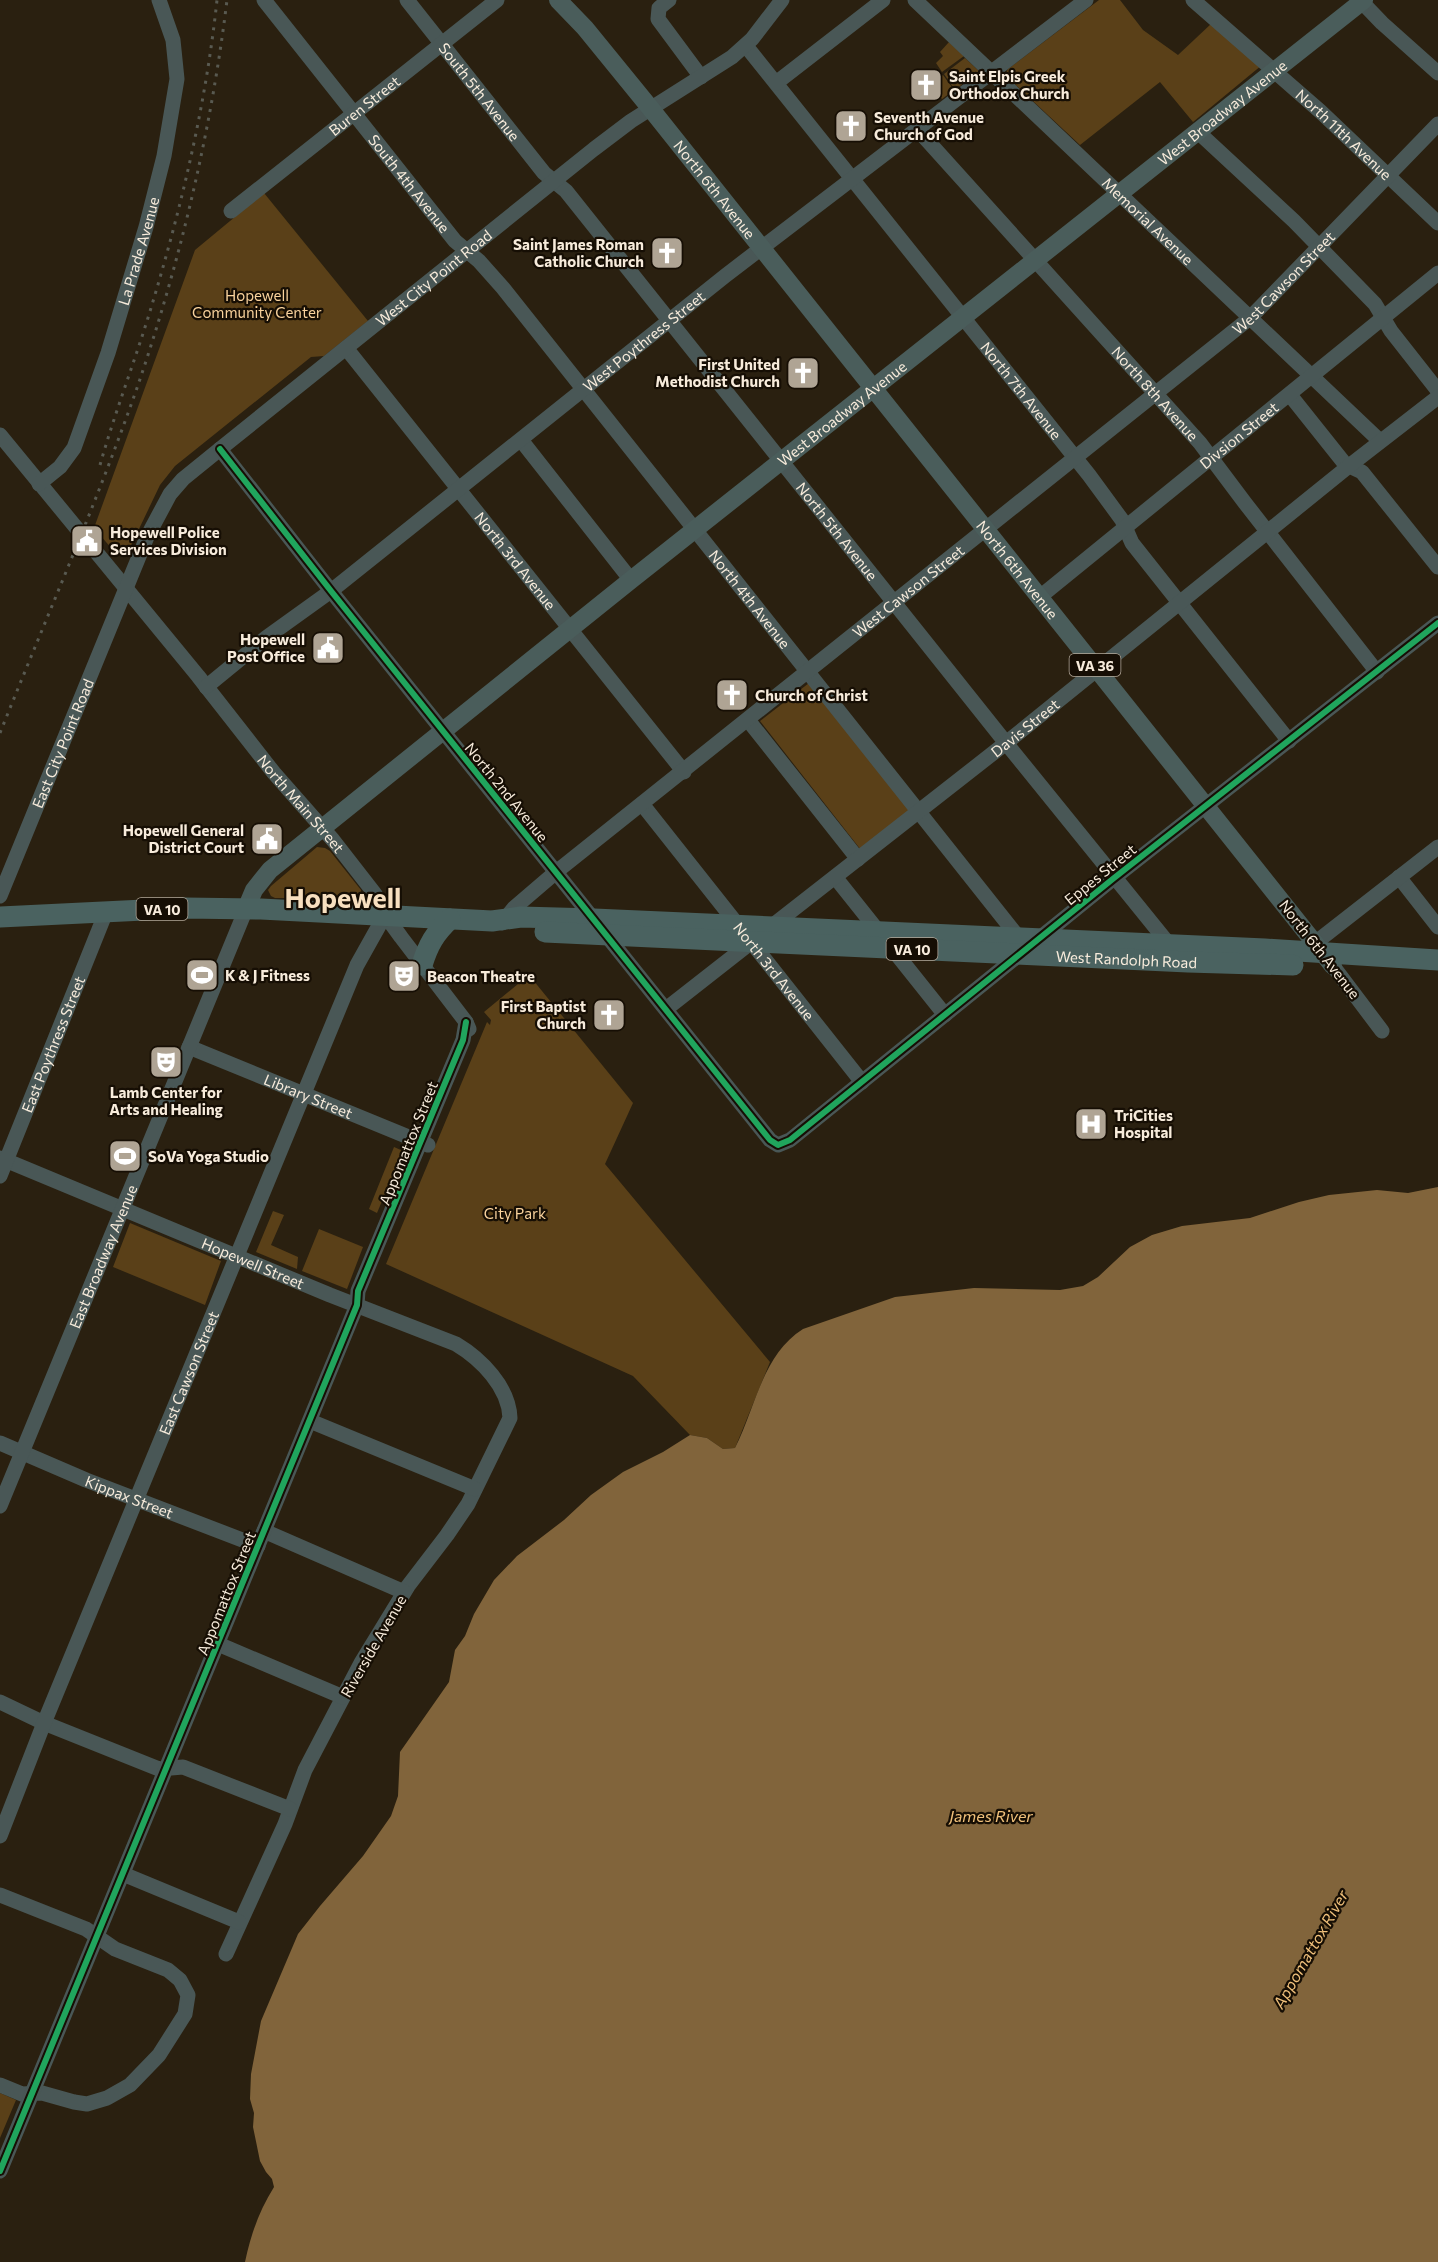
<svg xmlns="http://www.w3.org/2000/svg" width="1438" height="2262" font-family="Commissioner,sans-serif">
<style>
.green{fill:#5a4018}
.water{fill:#81643b}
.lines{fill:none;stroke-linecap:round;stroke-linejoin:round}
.minor{stroke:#495756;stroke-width:15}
.major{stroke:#4a5d5b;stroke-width:18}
.highway{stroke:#4a6260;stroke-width:21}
.rail{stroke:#595a51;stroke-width:3;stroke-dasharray:3 6;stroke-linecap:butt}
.cycleway-casing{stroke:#160e04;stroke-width:10}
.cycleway{stroke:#20a55d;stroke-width:6}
.labels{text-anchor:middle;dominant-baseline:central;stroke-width:4.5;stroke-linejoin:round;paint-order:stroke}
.shield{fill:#160e04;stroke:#b4a99a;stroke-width:1.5}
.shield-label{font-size:14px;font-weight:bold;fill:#f7ebdb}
.poi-label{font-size:15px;font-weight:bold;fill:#f7ebdb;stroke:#160e04;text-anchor:start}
.street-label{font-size:15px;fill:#f7ebdb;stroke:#160e04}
.park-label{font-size:15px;fill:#fad39d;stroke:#160e04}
.water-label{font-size:16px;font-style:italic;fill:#f0c07b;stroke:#160e04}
.town-label{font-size:27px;font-weight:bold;fill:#f7dfbf;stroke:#160e04}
</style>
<rect width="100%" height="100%" fill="#2a2010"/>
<path class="green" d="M1099 0H1120L1143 30 1178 55 1212 23 1262 65 1193 122 1160 82 1080 145 1005 75 1008 69Z
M949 42 964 56 942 72 936 63 943 56 940 52Z
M965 58 979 71 955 90 944 74Z
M943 75 954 90 942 99 938 94 941 91 937 86 942 82 939 78Z
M264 193 368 321 324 356 311 357 175 466 160 485 127 554 124 556H118L94 528 195 250Z
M809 683 911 812 861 850 760 721Z
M317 847 325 848 330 851 361 890 360 898H275L271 896 268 890 271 886Z
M529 975 633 1103 605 1164 770 1362 735 1448 723 1449 707 1438 690 1435 633 1376 386 1264 487 1022 490 1025 491 1020 484 1012Z
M394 1147 403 1151 377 1213 369 1209Z
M273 1211 284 1215 271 1245 298 1257 297 1269 256 1252Z
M130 1223 221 1261 205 1305 113 1267Z
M319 1229 363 1247 347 1289 302 1271Z
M0 2093 16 2100 0 2138Z"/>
<path class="water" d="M1438 1187V2262H245C251 2234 259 2211 274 2187L272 2179 266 2172 260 2161 253 2127 254 2113 250 2099 251 2074 261 2021 298 1934 320 1906 363 1856 391 1816 398 1796 400 1752 449 1682 455 1650 465 1636 474 1614 494 1580 517 1556 564 1520 591 1495 623 1472 663 1452 690 1435 707 1438 723 1449 735 1448C756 1407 762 1355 803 1329L895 1297 974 1288 1060 1290 1083 1286 1098 1277 1130 1247 1152 1235 1182 1226 1250 1218 1299 1202 1329 1195 1377 1190 1408 1193Z"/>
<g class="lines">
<g class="minor">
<path id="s1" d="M264 0 455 241 479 261 503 288 1019 938V945"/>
<path id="s2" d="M407 0 544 173 566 191 1006 743 1172 948"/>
<path d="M669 0 659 8 658 19 701 77"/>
<path id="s3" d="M915 0 1380 441"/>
<path id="s4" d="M1193 0 1321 112 1438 223"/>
<path d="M1360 0 1382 23 1438 73"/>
<path id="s5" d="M746 46 1089 475 1122 520 1132 543 1289 741"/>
<path d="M776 83 883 0"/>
<path id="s6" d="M917 129 1200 443 1245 503 1377 672"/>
<path d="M1197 131 1294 221 1375 304 1391 331 1438 391"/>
<path id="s7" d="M231 211 497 0"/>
<path id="s8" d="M346 348 684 772"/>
<path d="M1290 395 1345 464 1362 472 1438 567"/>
<path id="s9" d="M0 435 198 676 274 773 333 840 375 894 385 915 401 937 466 1022 469 1029"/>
<path d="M521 440 631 580"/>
<path d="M220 449 331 591 770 1140 778 1145 790 1140 1114 878 1438 623"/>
<path id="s10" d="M39 484 60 467 74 448 108 353 146 227 164 156 177 79 173 40 159 0"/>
<path id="s11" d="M1041 596 1438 273"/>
<path id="s12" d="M206 687 267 637 331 591 725 276 1086 0"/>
<path d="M748 720 858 859"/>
<path id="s13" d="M642 804 862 1082"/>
<path d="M835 877 945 1015"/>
<path d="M1399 877 1438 927"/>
<path id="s14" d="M0 896 147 537 170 494 183 479 220 449 594 149 631 121 732 57 752 39 782 0"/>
<path id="s15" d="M502 923 514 908 556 872 1250 318 1438 124"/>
<path d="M1315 943 1438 847"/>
<path d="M1333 966 1382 1031"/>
<path id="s16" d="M666 1009 1006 743 1349 466 1438 397"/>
<path id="s17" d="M189 1047 428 1145"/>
<path id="s18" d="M0 1158 330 1295 456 1344C481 1359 509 1387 510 1418L468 1504 447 1535 408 1586 361 1663 305 1770 285 1824 226 1954"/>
<path id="s19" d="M0 1176 106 912"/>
<path d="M310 1421 475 1489"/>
<path id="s20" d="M0 1443 86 1480 258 1546"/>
<path id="s21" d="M0 1506 246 909"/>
<path d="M264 1531 404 1592"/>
<path d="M218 1644 343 1697"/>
<path d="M0 1702 44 1723 159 1769 183 1767 290 1809"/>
<path id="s22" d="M0 1836 44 1723 357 965 385 915"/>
<path d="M123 1874 239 1922"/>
<path d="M0 1895 86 1929 115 1949 168 1970 180 1980 188 1995 185 2014 159 2055 130 2085 107 2098 87 2104 74 2102 42 2093 22 2094 0 2085"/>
<path d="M0 2171 334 1361 357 1305 358 1291 463 1040 466 1022"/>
</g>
<g class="major">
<path id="s23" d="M558 0 585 28 651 109 1333 966"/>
<path id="s24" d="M246 909 254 890 270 870 631 580 1364 0"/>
</g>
<g class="highway">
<path d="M0 917 185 908 261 909 492 921 521 917 594 919 1265 949 1438 960"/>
<path id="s25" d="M545 932 1188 962 1293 965"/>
<path d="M422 965C428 945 435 933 450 919"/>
</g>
<path class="rail" d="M100 465C115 412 135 361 151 308 181 209 206 104 217 0
M0 733C46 618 96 505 137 388 180 262 211 132 227 0"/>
<g class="cycleway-casing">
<path id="cycleway" d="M220 449 331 591 770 1140 778 1145 790 1140 1114 878 1438 623
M0 2171 334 1361 357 1305 358 1291 463 1040 466 1022"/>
</g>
<use href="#cycleway" class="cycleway"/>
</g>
<defs>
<g id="church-square" transform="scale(1.725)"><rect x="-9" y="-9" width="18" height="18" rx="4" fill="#afa494" stroke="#160e04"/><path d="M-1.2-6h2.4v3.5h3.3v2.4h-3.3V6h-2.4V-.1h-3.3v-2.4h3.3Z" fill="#fff"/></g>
<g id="civic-square" transform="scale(1.725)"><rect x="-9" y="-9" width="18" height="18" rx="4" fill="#afa494" stroke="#160e04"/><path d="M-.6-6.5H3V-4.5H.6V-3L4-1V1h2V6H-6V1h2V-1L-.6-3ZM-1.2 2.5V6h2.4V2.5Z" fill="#fff"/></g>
<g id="stadium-square" transform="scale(1.725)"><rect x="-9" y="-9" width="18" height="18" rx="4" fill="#afa494" stroke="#160e04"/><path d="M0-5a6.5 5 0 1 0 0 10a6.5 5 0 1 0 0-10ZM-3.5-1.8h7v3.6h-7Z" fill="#fff"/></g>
<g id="theatre-square" transform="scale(1.725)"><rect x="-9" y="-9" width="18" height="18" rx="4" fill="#afa494" stroke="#160e04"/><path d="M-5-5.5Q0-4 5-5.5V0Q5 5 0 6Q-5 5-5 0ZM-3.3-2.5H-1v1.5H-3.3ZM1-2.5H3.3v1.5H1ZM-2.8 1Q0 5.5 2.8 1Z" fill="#fff"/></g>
<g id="hospital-square" transform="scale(1.725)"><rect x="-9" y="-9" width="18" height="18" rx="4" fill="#afa494" stroke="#160e04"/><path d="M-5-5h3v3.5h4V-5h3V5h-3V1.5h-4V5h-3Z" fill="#fff"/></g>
</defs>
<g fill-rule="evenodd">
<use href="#church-square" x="926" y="85"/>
<use href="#church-square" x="851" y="126"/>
<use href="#church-square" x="667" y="253"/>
<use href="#church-square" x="803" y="373"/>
<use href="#civic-square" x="87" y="541"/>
<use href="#civic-square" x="328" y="648"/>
<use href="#church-square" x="732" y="695"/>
<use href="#civic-square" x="267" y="839"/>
<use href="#stadium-square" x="202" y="975"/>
<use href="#theatre-square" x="404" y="976"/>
<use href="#church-square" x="609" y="1015"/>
<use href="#theatre-square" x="166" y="1062"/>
<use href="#hospital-square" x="1091" y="1124"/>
<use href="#stadium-square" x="125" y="1156"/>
</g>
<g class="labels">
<g class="shield">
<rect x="1069.5" y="654" width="51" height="22" rx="4.5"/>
<rect x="136.5" y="898" width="51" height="22" rx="4.5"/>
<rect x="886.5" y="938" width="51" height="22" rx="4.5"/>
</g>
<g class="shield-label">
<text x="1095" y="665">VA 36</text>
<text x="162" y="909">VA 10</text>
<text x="912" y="949">VA 10</text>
</g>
<g class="poi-label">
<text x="949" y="76">Saint Elpis Greek<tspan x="949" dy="17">Orthodox Church</tspan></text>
<text x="874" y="117">Seventh Avenue<tspan x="874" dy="17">Church of God</tspan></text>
<text x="644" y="244" text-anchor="end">Saint James Roman<tspan x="644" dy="17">Catholic Church</tspan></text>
<text x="780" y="364" text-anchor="end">First United<tspan x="780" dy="17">Methodist Church</tspan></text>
<text x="110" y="532">Hopewell Police<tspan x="110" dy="17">Services Division</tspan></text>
<text x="305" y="639" text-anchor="end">Hopewell<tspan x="305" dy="17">Post Office</tspan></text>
<text x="755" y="695">Church of Christ</text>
<text x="244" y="830" text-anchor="end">Hopewell General<tspan x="244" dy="17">District Court</tspan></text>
<text x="225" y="975">K &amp; J Fitness</text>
<text x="427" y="976">Beacon Theatre</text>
<text x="586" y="1006" text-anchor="end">First Baptist<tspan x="586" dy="17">Church</tspan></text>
<text x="166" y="1092" text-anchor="middle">Lamb Center for<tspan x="166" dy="17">Arts and Healing</tspan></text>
<text x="1114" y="1115">TriCities<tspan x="1114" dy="17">Hospital</tspan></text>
<text x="148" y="1156">SoVa Yoga Studio</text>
</g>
<g class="street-label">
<text stroke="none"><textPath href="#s2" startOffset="117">South 5th Avenue</textPath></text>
<text stroke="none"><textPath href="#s7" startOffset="170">Buren Street</textPath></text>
<text stroke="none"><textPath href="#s24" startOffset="1263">West Broadway Avenue</textPath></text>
<text stroke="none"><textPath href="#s4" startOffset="202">North 11th Avenue</textPath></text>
<text stroke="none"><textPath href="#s1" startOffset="234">South 4th Avenue</textPath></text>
<text stroke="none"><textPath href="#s23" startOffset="246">North 6th Avenue</textPath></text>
<text stroke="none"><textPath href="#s3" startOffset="321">Memorial Avenue</textPath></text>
<text stroke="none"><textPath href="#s10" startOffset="258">La Prade Avenue</textPath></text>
<text stroke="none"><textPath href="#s14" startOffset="778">West City Point Road</textPath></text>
<text stroke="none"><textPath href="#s15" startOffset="1011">West Cawson Street</textPath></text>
<text stroke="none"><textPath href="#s12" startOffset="558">West Poythress Street</textPath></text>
<text stroke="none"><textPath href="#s5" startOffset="441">North 7th Avenue</textPath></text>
<text stroke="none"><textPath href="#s6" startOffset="356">North 8th Avenue</textPath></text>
<text stroke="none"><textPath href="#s24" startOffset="778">West Broadway Avenue</textPath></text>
<text stroke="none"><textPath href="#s11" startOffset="255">Divsion Street</textPath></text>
<text stroke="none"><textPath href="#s2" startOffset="684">North 5th Avenue</textPath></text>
<text stroke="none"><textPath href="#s8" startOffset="272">North 3rd Avenue</textPath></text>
<text stroke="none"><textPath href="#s23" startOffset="732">North 6th Avenue</textPath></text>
<text stroke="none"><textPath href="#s15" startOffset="525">West Cawson Street</textPath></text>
<text stroke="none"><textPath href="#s1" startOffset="772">North 4th Avenue</textPath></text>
<text stroke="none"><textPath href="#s16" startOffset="456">Davis Street</textPath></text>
<text stroke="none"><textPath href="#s14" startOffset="165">East City Point Road</textPath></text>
<text transform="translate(507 792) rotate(51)">North 2nd Avenue</text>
<text stroke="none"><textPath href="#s9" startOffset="476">North Main Street</textPath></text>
<text transform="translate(1100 874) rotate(-39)">Eppes Street</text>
<text transform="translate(1320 949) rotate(52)">North 6th Avenue</text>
<text stroke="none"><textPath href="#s25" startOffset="582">West Randolph Road</textPath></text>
<text stroke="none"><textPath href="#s13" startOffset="213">North 3rd Avenue</textPath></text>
<text stroke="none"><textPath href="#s19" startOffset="142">East Poythress Street</textPath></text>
<text stroke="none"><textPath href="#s17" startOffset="129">Library Street</textPath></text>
<text transform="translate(408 1143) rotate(-68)">Appomattox Street</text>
<text stroke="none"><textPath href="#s21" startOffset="270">East Broadway Avenue</textPath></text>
<text stroke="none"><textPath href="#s18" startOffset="274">Hopewell Street</textPath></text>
<text stroke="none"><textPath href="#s22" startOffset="500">East Cawson Street</textPath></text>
<text stroke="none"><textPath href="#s20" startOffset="140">Kippax Street</textPath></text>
<text transform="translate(226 1593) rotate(-68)">Appomattox Street</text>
<text transform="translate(373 1646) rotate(-60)">Riverside Avenue</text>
</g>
<g class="park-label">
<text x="257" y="295">Hopewell<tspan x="257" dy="17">Community Center</tspan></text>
<text x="515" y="1213">City Park</text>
</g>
<g class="water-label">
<text x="991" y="1815">James River</text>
<text transform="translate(1310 1949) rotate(-60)">Appomattox River</text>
</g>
<g class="town-label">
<text x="343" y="897">Hopewell</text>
</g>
</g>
</svg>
